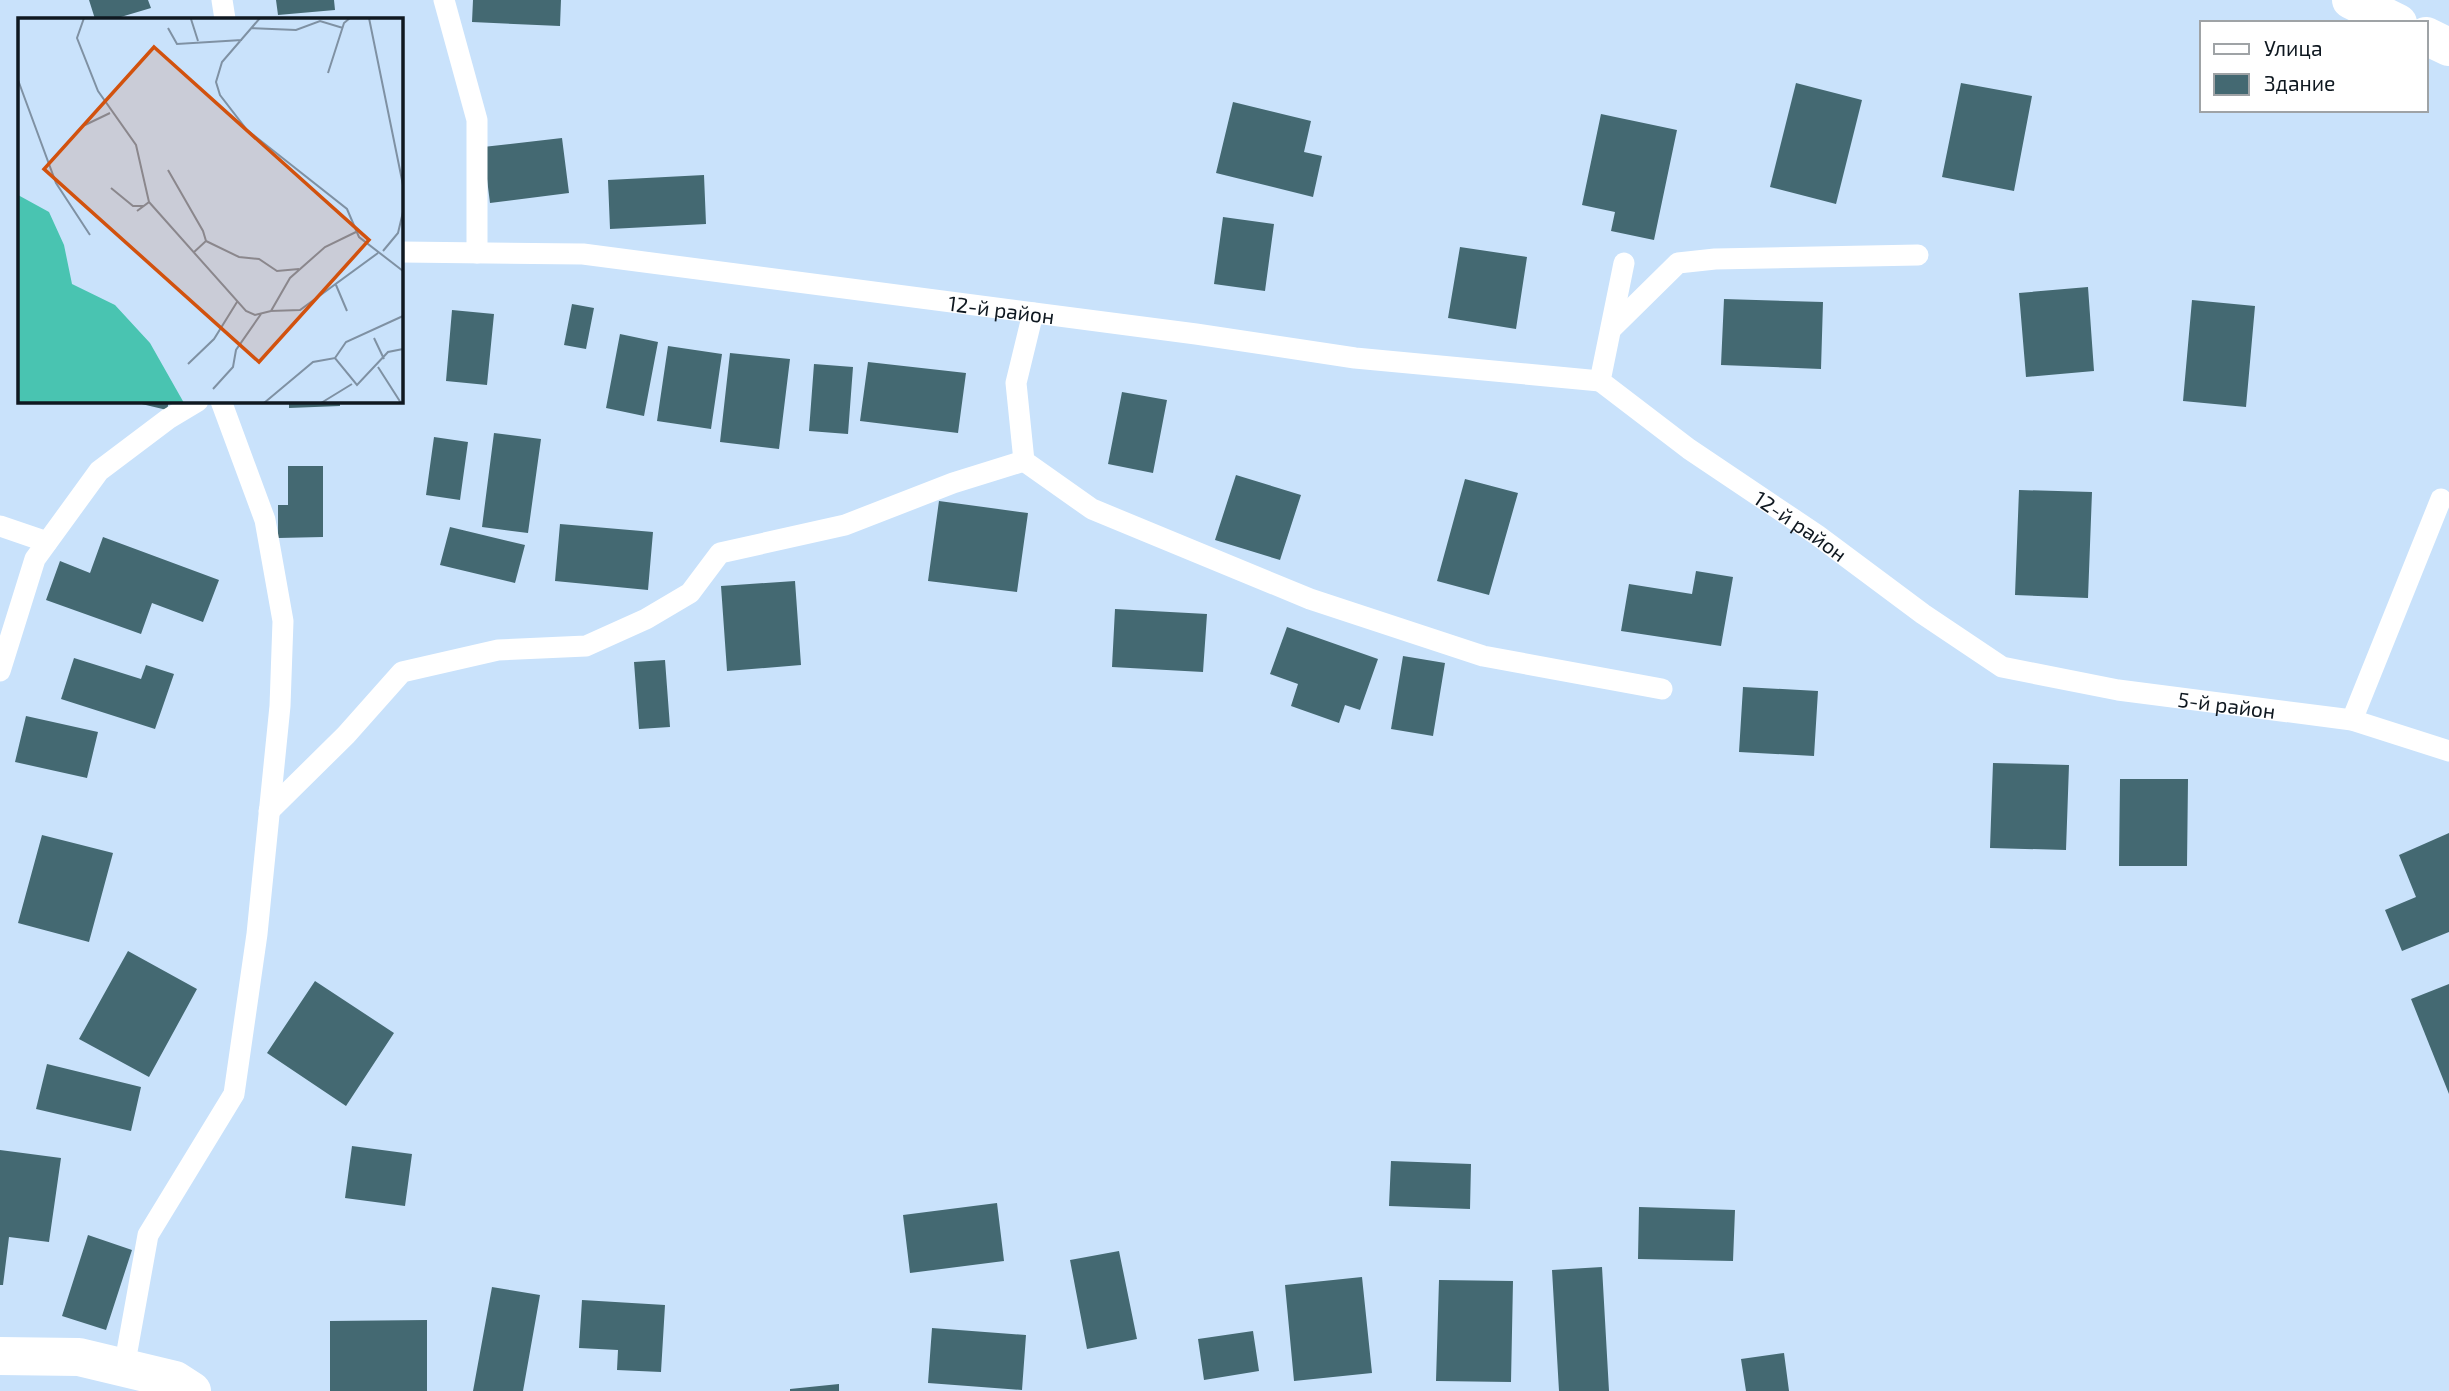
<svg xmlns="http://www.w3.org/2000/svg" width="2449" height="1391" font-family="'Exo 2',sans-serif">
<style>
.building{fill:#446972}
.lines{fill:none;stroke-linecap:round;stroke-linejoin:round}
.service{stroke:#fff;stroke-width:21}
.minor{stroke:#fff;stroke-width:38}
.labels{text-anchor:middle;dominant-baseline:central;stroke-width:7;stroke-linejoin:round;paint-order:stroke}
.street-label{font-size:21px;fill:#0f1820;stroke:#fff}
.inset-road{fill:none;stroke:#7f91a3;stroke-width:2}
.view{fill:#d2520e;fill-opacity:0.15;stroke:#d2520e;stroke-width:3.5}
.inset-edge{fill:none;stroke:#0f1820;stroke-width:3.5}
</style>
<rect width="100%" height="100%" fill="#c9e2fb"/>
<path class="building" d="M89 0H148L151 8 114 19H95Z
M276 0H334L335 10 278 15Z
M473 0H561L560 26 472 22Z
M1796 83 1862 100 1836 204 1770 187Z
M1961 83 2032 96 2014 191 1942 177Z
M1233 102 1311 121 1304 152 1322 156 1313 197 1216 173Z
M1601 114 1677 130 1654 240 1611 231 1615 212 1582 205Z
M562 138 569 193 490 203 483 147Z
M704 175 706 224 610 229 608 180Z
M1223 217 1274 224 1265 291 1214 284Z
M1460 247 1527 257 1516 329 1448 318Z
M2088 287 2094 371 2026 377 2019 293Z
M1724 299 1823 302 1821 369 1721 365Z
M2192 300 2255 306 2246 407 2183 401Z
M572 304 594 308 586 349 564 345Z
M452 310 494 314 487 385 446 381Z
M620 334 658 342 644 416 606 408Z
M668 346 722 354 711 429 657 421Z
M730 353 790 359 779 449 720 442Z
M868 362 966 373 958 433 860 421Z
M814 364 853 367 848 434 809 431Z
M1122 392 1167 400 1153 473 1108 464Z
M129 401H169L167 410Z
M289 401H340V406L289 408Z
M494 433 541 439 528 533 482 527Z
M434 437 468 442 460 500 426 495Z
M288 466H323V537L278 538V505H288Z
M1236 475 1301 495 1280 560 1215 540Z
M1465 479 1518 493 1489 595 1437 581Z
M2019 490 2092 492 2088 598 2015 595Z
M939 501 1028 513 1017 592 928 581Z
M560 524 653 532 648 590 555 581Z
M450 527 525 545 515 583 440 565Z
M103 537 219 580 203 622 152 603 141 634 46 600 60 561 90 573Z
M1696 571 1733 577 1721 646 1621 631 1629 584 1692 594Z
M795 581 801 665 727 671 721 586Z
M1115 609 1207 614 1203 672 1112 667Z
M1287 627 1378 659 1360 710 1345 705 1339 723 1291 706 1298 684 1270 674Z
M1403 656 1445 663 1433 736 1391 729Z
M74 658 141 679 146 665 174 674 155 729 61 699Z
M665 660 670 727 639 729 634 662Z
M1743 687 1818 691 1814 756 1739 752Z
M26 716 98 732 87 778 15 762Z
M1993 763 2069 765 2066 850 1990 848Z
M2120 779H2188L2187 866H2119Z
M2449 833V932L2402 951 2385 910 2416 897 2399 855Z
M42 835 113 853 89 942 18 923Z
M128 951 197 989 149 1077 79 1039Z
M315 981 394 1033 346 1106 267 1053Z
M2449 984V1094L2411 999Z
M47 1064 141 1087 131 1131 36 1109Z
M352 1146 412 1154 405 1206 345 1198Z
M0 1150 61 1158 49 1242 9 1237 3 1285H0Z
M1391 1161 1471 1164 1470 1209 1389 1206Z
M997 1203 1004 1261 910 1273 903 1215Z
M1639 1207 1735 1210 1733 1261 1638 1259Z
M88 1235 132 1250 106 1330 62 1316Z
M1119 1251 1137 1339 1087 1349 1070 1260Z
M1602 1267 1609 1391H1559L1552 1270Z
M1362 1277 1372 1373 1294 1381 1285 1285Z
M1439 1280 1513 1281 1511 1382 1436 1381Z
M492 1287 540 1295 523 1391H473Z
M582 1300 665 1305 661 1372 617 1370 618 1350 579 1348Z
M427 1320V1391H330V1321Z
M932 1328 1026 1335 1022 1390 928 1383Z
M1253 1331 1259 1371 1204 1380 1198 1339Z
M1784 1353 1789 1391H1746L1741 1359Z
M839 1384V1391H790V1389Z"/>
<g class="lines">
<g class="service">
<path d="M222 0 225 19"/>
<path d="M444 0 477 120V253"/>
<path id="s1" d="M401 252 583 254 1196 334 1355 358 1600 381"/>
<path id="s2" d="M1624 263 1600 381 1689 449 1817 535 1923 614 2002 667 2118 690 2352 720 2449 751"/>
<path d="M1033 313 1016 383 1024 461 1092 509 1310 599 1483 656 1662 689"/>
<path d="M1611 329 1678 263 1715 259 1918 255"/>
<path d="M0 526 47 542"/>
<path d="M0 671 35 559 99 471 168 419 198 401"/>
<path d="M2352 720 2441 499"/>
<path d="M269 811 346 735 402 672 498 650 586 646 646 619 690 593 720 553 845 525 953 483 1024 461"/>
<path d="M124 1368 148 1235 234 1094 257 934 280 706 283 621 265 520 221 401"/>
</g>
<path class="minor" d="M2351 0 2398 23
M2426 36 2449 47
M0 1356 79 1357 175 1380 192 1391"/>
</g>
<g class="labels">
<g class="street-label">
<text stroke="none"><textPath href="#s1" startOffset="604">12-й район</textPath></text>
<text stroke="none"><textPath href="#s2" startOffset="368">12-й район</textPath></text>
<text stroke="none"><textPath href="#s2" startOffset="842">5-й район</textPath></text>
</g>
</g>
<g transform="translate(18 18)">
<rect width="385" height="385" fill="#c9e2fb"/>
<path d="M0 177 31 194 46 227 54 266 97 287 132 325 166 385H0Z" fill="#49c4b1"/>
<path class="inset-road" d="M66 0 59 20 80 73 118 127 131 184 119 193M242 0 204 44 198 64 202 77 229 112 329 191 341 219 385 253M351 0 385 167M173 1 180 23M150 10 159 26 224 22M233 10 278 12 302 3 325 10M310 55 326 5 332 0M0 62 38 165 72 217M67 107 92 95M150 152 185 213 188 223 175 235M93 170 115 188H126M131 184 228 293 237 297 253 293M338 214 307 229 272 260 253 293 282 292 360 235M188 223 221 239 241 241 259 253 281 251M365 233 380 215 385 194M318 267 329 293M356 320 366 341M317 340 328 324 385 298M170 346 196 321 219 284M360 349 383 385M195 371 215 349 218 332 243 296M246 385 295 344 317 340 339 367 370 334 385 331M303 385 334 366"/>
<path class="view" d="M136 29 351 222 241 344 26 151Z"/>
<rect width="385" height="385" class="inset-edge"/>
</g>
<rect x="2200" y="21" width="228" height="91" fill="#ffffff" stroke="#9fa3a6" stroke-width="2"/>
<rect x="2214" y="44" width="35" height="10" fill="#ffffff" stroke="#9fa3a6" stroke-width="2"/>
<text x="2264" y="56" font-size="21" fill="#0f1820">Улица</text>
<rect x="2214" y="74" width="35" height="21" fill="#446972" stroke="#9fa3a6" stroke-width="2"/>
<text x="2264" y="91" font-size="21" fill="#0f1820">Здание</text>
</svg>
